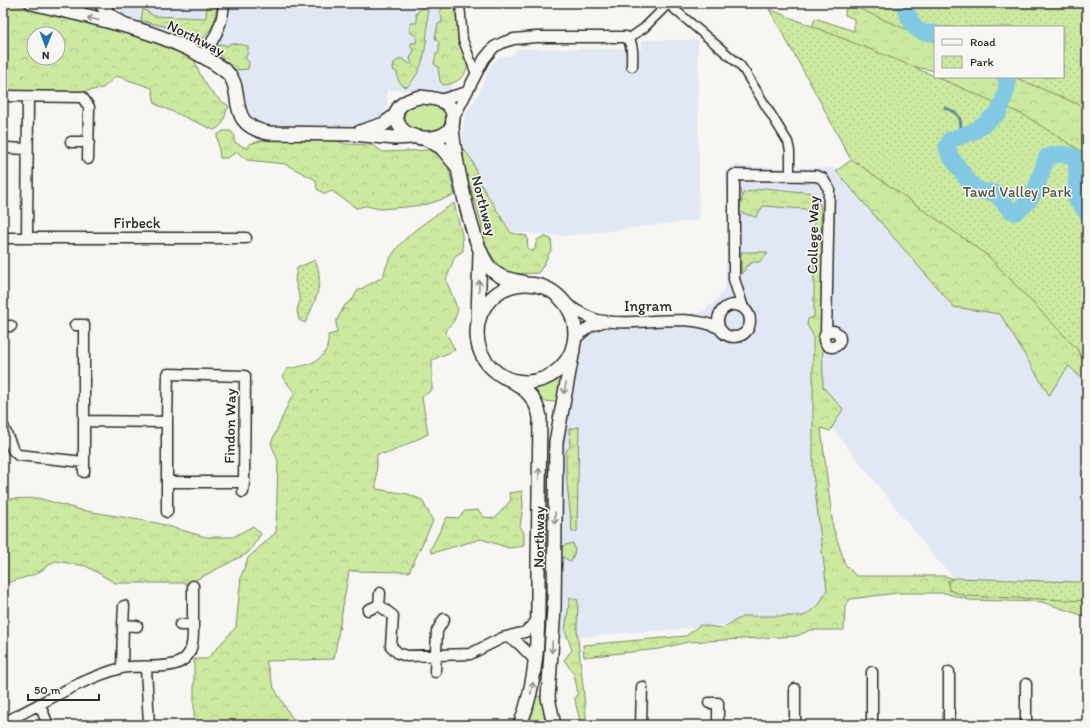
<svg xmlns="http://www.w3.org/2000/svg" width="1090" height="728" font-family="Itim,sans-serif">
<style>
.built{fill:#e1e8f3}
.grass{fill:#cce9a0;stroke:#7c8a66}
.forest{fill:url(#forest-crowns);stroke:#7c8a66;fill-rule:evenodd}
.park{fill:url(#park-dots);stroke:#7c8a66}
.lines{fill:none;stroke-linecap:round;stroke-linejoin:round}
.stream{stroke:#608a9a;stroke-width:3}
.river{stroke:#83c9e4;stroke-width:17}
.pedestrian-casing{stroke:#2b2b2b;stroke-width:11}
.minor-casing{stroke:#2b2b2b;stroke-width:13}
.tertiary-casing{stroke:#2b2b2b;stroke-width:16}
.pedestrian{stroke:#f6f6f2;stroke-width:8}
.minor{stroke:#f6f6f2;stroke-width:10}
.tertiary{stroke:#f6f6f2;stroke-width:13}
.oneway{stroke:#90908e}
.labels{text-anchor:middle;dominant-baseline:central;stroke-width:3;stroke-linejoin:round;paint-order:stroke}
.street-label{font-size:15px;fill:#2b2b2b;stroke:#f6f6f2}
.park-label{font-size:15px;fill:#535a48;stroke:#f6f6f2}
</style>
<defs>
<pattern id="forest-crowns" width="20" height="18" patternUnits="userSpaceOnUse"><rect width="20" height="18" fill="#cce9a0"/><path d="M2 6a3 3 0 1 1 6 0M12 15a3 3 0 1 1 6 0" fill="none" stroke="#afc88a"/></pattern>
<pattern id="park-dots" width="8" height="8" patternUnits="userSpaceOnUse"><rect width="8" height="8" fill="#cce9a0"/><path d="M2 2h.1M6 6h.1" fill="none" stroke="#afc88a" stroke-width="1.8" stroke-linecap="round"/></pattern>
</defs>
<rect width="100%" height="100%" fill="#f6f6f2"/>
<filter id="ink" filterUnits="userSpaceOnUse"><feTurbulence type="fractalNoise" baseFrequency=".025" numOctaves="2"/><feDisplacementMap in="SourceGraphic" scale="8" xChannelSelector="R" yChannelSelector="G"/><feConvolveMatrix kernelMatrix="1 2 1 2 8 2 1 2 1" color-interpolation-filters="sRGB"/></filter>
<g filter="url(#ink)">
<path class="built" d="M105 3H452L451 91 387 90V108L383 118 370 128 277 129 256 122 247 112 243 105 239 78 229 66 120 19Z
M642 40H698L699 220 566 236 512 232 481 183 472 160 463 145V127L466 114 480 91 490 66 499 57 514 55 516 49H642Z
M738 164 742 167 838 168 913 262 998 296 1087 368V575L1079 582 955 578 936 559 816 407 829 598 807 618 556 639 565 416 573 377 579 306 603 316 700 313 715 302 725 289 729 214 725 171Z"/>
<path class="grass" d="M416 103C428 103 440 102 447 114L444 125C433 136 401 132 404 112Z
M560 374 562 376 556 402 542 401 534 387 549 381Z
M536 696 543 697 547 725H528Z"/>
<path class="forest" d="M3 3 46 10 164 43 171 49 194 59C201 79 211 96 229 106 223 116 226 125 214 130L155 104 152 88 116 76 103 88 82 92H3ZM34 34H58V58H34Z
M207 3H217C216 21 214 27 201 40L195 35H187L177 29 141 21 143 9 154 16 206 18Z
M426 3H428C427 31 429 66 407 87L403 86 398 80 397 72 393 70 394 63 401 58 410 64 412 63 410 58 414 51 411 47V43H416L417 37 410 32V23H417L416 14Z
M442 3H460L458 42 469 60C467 75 459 84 443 85L440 81 438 67 434 64 436 54 439 53V43L435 38 438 24 442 22V17L439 13 443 7Z
M846 3 935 27V77H1048L1056 88 1087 70V384L1069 366 1049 395 1000 314 954 307 836 171 857 156 931 86 935 71 887 61 811 31 815 18 854 31V19L845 15Z
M230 43 248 46V53L245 58 249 62 248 69 236 70C228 64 221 59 217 50V47L221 44 228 46Z
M223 131H231L235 136 234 142 246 148H249V144L264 140 332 139 345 144 372 145 383 152 430 150 441 157 448 166 455 195 428 204 406 207 380 209 366 206 356 208 332 191 325 194 317 189 316 180 285 164 247 160 237 152 227 158H220L217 135Z
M463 148 472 160 480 183 511 233 527 236 528 249 534 251 537 240 544 236 551 239 552 249C546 257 545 265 538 273L513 274 503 271 490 253 484 249 480 233 482 226 464 166Z
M765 188 812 193 821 206 823 387 843 409 830 431 821 428 833 527 845 564 856 576H945L962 581 1078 583 1087 576V617L1042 602 969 600 945 593H897L850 599 845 607 844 630H810L797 636 688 642 659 649 584 657 583 645 686 636 700 625 722 628 744 616H804L819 605 827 590 813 474V335L807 325 808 319 814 317V215L805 209 763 206 756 217 739 212 743 193Z
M454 203 462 235 463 251 455 256 446 280 458 310 454 321 445 331 455 350 432 360V390L422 397 428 434 389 453 377 454 376 489 408 494 422 500 433 521 409 572 349 571 334 659 266 661 274 688 292 718 309 725H194V659H207L236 627 241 576 248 558 276 532 278 461 271 443 290 400 295 394 283 377 287 369C308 365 330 362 328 335L337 333 336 321 345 305 353 299 357 291 383 277C391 241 426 222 454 203Z
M579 427 577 532H572C570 505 565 478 566 451L570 447 569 429Z
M522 491 523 507 520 526 524 533V546L509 548 481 539 432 553 430 550 447 517 458 518 465 511 478 510 484 517 495 518 511 500 509 493Z
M38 498 81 510 157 523 206 537H233L253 526 261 534 248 553 190 583H115L86 566 55 561 36 574 3 584V499Z
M573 543 575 551 571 562 558 554V547Z
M570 598 578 600 577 630 587 725H580C580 715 575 707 575 697L578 693 574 674 564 660 572 650 565 630Z"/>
<path class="park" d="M846 3H1078L1087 14V108L1014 77H1063V27H935V42Z
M769 9 902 62 1024 115 1087 155V368L1077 349 987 255 850 158 814 90Z
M741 252H767V255L759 262H754L745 267V270L741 274Z
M315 260C325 281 315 303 305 323L299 320 297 311 300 300 295 280 297 268Z
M1087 575V601L966 596 949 590 948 581 955 578 1079 582Z"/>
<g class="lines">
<path class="stream" d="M945 108C962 113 961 120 961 136"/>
<path class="river" d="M903 3C912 22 911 34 935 33
M1005 77 1007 80V89L999 112 975 131 950 140 947 147 950 156 971 184 978 191 995 193 1010 210 1015 212C1038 199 1038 179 1047 157 1057 154 1064 153 1074 157L1077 167 1076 199 1087 213"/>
<g class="pedestrian-casing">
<path id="pedestrian" d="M460 3 463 40 476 74
M667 3 740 65 745 72 788 142 790 151V175
M628 39 644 28 668 4"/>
</g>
<g class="minor-casing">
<path id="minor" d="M202 57C214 40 223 24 224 3
M3 96 82 97 89 107 88 159
M440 100 467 92
M453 119 484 59 494 47 504 42 514 39 536 37H626C634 43 632 56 632 66
M71 142H89
M6 148 27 149
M3 238H246
M27 238 28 97
M565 303C576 310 585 317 598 320 638 328 681 311 719 328
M718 321a16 16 0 1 1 32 0a16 16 0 1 1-32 0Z
M743 308 734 279V175L816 176 822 178 829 189 826 334
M75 325H84V462
M3 326H11
M824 339a8 8 0 1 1 16 0a8 8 0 1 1-16 0Z
M576 338 589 327 605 321
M85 421 167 422V512
M167 422 168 374 245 376 244 482
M3 426 13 450 18 455 84 462V472
M167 482H244L243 492
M379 605 393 616 391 646 398 653 407 656 470 654 502 638 525 632 538 620
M124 606 123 625 137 626
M368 610 379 605 380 593
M180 625H193V586
M507 637 518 643 535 660
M122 668 123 625
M146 668 149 725
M435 672 437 631 444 619
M872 672V725
M1026 684V725
M795 689V725
M709 703H718V725
M40 705 48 725
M3 723C42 704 80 679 122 668 137 664 166 670 180 662 194 654 193 639 193 625
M641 725 642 687
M949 725V672"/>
</g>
<g class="tertiary-casing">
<path id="tertiary" d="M32 3C96 19 169 30 224 70 249 88 221 124 269 133L353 134 395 138 412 137
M101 3 109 15 122 23
M58 8 80 3
M420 97C432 98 453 99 453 117 453 119 453 123 452 126 443 144 407 141 399 125 390 108 405 100 420 97Z
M452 126C454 156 472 249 491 269 499 278 511 280 522 282
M360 132 384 124 396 115
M424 138 441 147 456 165
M477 333a49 49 0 1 1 98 0a49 49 0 1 1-98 0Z
M478 317 480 253
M512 381C527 390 536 399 540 417 539 468 539 519 538 569 538 621 540 676 520 725
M554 725 548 698 554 608 556 442 573 350"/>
</g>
<use href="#pedestrian" class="pedestrian"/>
<use href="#minor" class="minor"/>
<use href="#tertiary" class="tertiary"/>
</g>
<defs><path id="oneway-shaft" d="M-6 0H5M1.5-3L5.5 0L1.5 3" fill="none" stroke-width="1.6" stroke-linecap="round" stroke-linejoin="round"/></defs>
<g class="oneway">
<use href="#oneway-shaft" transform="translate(93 19) rotate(-165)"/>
<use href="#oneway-shaft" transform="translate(479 286) rotate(-87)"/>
<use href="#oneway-shaft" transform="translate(565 388) rotate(102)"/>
<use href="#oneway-shaft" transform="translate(539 474) rotate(-89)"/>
<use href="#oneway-shaft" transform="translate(555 518) rotate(91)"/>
<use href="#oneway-shaft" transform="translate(552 647) rotate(93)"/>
<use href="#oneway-shaft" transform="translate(532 688) rotate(-79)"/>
</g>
</g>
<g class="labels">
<g class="street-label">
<text transform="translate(196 38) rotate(27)">Northway</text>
<text transform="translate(484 206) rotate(75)">Northway</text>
<text x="137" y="223">Firbeck</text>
<text transform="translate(813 235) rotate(-89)">College Way</text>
<text x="648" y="306">Ingram</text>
<text transform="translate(230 426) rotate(-89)">Findon Way</text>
<text transform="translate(539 537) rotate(-89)">Northway</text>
</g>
<g class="park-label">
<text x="1017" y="192">Tawd Valley Park</text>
</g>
</g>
<rect width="1090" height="728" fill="none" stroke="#f6f6f2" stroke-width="16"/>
<rect x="8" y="8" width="1074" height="712" fill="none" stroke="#2b2b2b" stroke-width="1.5" filter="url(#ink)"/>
<rect x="934" y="26" width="130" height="52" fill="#f6f6f2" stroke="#a5a5a2"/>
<rect x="942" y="39" width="20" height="6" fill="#f6f6f2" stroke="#a5a5a2"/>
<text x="970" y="46" font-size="12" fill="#2b2b2b">Road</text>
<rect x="942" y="56" width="20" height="12" fill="url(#park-dots)" stroke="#a5a5a2"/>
<text x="970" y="66" font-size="12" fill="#2b2b2b">Park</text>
<g transform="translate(46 46) rotate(181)"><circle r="19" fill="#f6f6f2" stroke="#a5a5a2"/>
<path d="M0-3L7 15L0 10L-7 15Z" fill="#1f6fb2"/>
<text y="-6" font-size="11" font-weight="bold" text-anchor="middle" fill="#2b2b2b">N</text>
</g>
<path d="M28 694v6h71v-6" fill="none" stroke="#2b2b2b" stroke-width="2"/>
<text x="34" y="694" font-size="12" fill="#2b2b2b" stroke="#f6f6f2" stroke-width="3" paint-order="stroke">50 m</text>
</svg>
